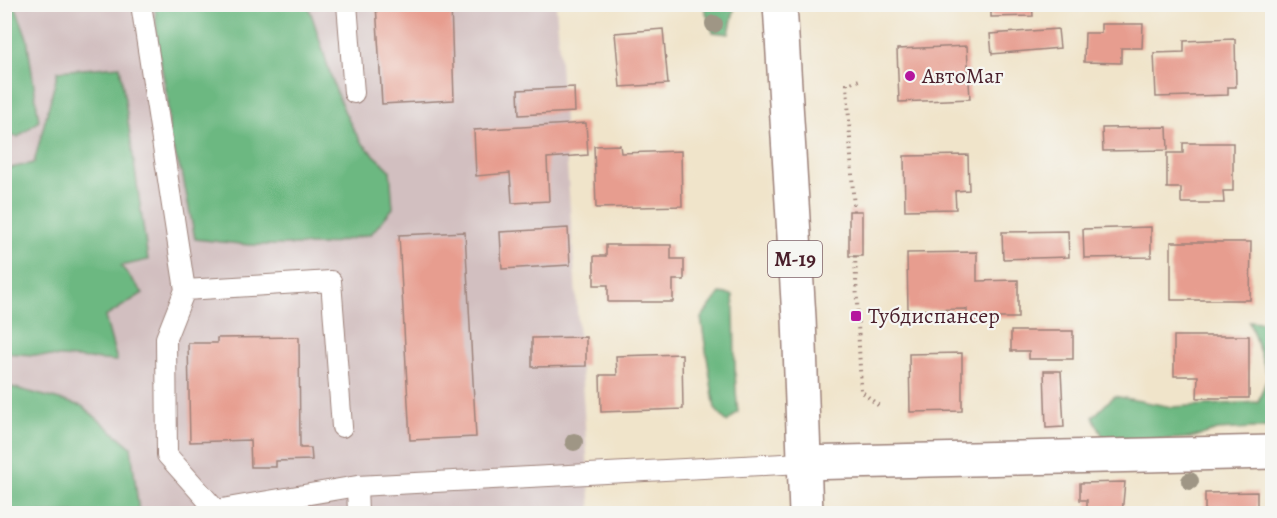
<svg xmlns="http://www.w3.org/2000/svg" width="1277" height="518" font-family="Alegreya,serif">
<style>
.industrial{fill:#d2bfc0}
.forest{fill:#6cb881;stroke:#5b6c56;stroke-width:1.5}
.building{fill:#e79d8f}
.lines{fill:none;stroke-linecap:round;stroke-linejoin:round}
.service-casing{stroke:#9d827a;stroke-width:22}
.minor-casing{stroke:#9d827a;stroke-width:36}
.trunk-casing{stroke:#9d827a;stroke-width:36}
.path{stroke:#9d827a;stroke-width:4;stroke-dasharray:1.5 4.5;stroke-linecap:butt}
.service{stroke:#fff;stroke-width:20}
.minor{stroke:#fff;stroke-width:33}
.trunk{stroke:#fff;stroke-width:33}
.tree{fill:#9f9685}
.poi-dot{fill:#b5179e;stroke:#f6f6f2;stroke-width:2}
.labels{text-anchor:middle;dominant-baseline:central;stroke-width:4.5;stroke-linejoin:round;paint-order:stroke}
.shield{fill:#f6f6f2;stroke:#7e6067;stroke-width:1.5}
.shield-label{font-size:21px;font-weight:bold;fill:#4a1f2b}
.poi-label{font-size:22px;fill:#4a1f2b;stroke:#f6f6f2;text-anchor:start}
</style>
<rect width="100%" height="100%" fill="#f6f6f2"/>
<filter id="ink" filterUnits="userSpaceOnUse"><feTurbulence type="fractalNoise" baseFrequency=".0167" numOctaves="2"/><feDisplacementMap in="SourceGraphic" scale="12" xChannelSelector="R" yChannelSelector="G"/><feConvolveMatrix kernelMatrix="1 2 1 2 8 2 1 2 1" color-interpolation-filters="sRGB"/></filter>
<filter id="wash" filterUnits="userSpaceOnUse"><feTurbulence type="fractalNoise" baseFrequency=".008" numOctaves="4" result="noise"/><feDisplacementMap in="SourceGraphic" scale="24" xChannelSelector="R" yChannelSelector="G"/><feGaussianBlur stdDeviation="1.35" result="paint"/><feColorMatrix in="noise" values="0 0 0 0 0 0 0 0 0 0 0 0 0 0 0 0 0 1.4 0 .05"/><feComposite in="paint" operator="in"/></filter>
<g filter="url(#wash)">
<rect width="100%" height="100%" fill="#f0e4ca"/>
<path class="industrial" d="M4 5H556L591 513H5Z"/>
<path class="forest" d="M5 4 15 5 27 38 39 121 18 137 5 135Z
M703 4 735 5 729 34 713 32Z
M155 5H308C325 50 333 99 360 140 368 151 381 160 390 170L393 208 371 234 323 245H249L195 239 183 177 169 137 168 99 158 50Z
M120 66 148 260 121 266 143 293 105 317 117 361 5 353V169L34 163 58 71Z
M720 293 733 295C736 334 733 373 738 412L727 422 715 409 701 318Z
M1249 321 1272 323V427L1218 430 1191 438 1133 441 1104 439 1093 417 1114 396 1172 407 1258 402 1268 376Z
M4 385 82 406 131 447 139 513H5Z"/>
<g id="blocks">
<path class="building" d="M376 4H451L454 100 382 104Z
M991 4H1032L1033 16 991 17Z
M1101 24H1143L1142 48H1121V63L1084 62 1085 33H1101Z
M663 29 668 84 620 87 615 33Z
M1058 29 1060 48 992 54 990 34Z
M1235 39 1236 87H1228V95L1156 97 1154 53 1184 52V41Z
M967 46 970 99 899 102 897 49Z
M574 87 575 112 519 115 518 90Z
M586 123 588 155 547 158 549 201 512 203 510 173 476 176 474 130Z
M1167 127 1168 150 1103 151 1102 128Z
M1183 143H1233V191H1223L1224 203H1181V188H1167V153H1183Z
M620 145 621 153 681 151 682 206 596 208 594 146Z
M968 155 969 190 955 191 956 209 905 210 904 156Z
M849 211H862V256H849Z
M1151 227V257L1084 258 1083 229Z
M568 228 570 265 502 269 500 232Z
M1068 231 1069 257 1003 259 1002 232Z
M465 232 476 437 410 440 399 235Z
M1171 242H1251L1250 300H1171Z
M606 245H671V259H684V280H673V302H608V285H594V256H606Z
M977 252V281L1018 280V318H967V309L908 310 907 253Z
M1011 331H1073V359H1029V351H1011Z
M1174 336H1249V398H1197L1198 376H1174Z
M299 337 300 448H311L312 460 276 461V467H251L250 440 190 442 188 343H217V338Z
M586 337V366L532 367V338Z
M962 353V411L910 412 909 354Z
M682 354 683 409 601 412 600 375H617L616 356Z
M1044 371H1061L1064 427 1046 428Z
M1125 482 1122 514H1087V500H1080V483Z
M1257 492V514H1205V493Z
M963 507V514H919L918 511Z
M596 509 597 514H565V512Z"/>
</g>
</g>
<g filter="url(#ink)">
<use href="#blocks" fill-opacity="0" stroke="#9d827a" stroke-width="1.5"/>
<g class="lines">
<g class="service-casing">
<path id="service" d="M141 4 185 290 331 281 342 427
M347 4 354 93
M185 290 166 338 167 455 216 510
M357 486 358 514
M215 514 216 510 357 486 802 463"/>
</g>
<g class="minor-casing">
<path id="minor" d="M802 463 1272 452"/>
</g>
<g class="trunk-casing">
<path id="trunk" d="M780 4 799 318 806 514"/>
</g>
<path class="path" d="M854 211 847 84 863 79
M855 256 861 391 879 406"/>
<use href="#service" class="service"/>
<use href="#minor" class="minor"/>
<use href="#trunk" class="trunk"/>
</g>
<g class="tree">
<circle cx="714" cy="24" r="9"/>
<circle cx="574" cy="442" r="9"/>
<circle cx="1190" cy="481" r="9"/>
</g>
</g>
<g class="poi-dot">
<circle cx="910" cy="76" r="6"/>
<rect x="850" y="310" width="12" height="12" rx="3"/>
</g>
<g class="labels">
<rect class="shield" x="768" y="241" width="54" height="36" rx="4.5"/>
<g class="shield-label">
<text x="795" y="259">М-19</text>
</g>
<g class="poi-label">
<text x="922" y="76">АвтоМаг</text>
<text x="868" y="316">Тубдиспансер</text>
</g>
</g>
<rect width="1277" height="518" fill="none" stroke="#f6f6f2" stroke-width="24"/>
</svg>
